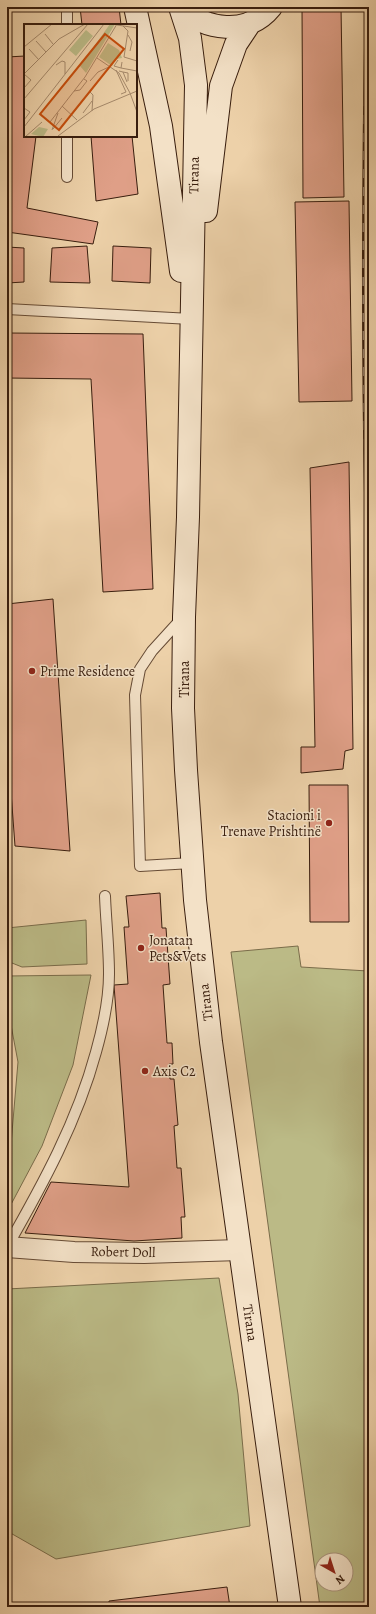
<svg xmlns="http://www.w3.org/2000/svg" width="376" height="1614" font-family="Alegreya,serif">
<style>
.green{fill:#bbba86;stroke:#7a6c4a;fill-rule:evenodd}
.building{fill:#df9f87;stroke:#391e0e}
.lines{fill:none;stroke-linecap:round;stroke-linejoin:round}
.service-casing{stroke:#664b35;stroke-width:12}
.minor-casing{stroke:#664b35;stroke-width:22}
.secondary-casing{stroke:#391e0e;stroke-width:24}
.service{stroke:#f3e1c7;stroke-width:10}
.minor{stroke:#f3e1c7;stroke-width:20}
.secondary{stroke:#f3e1c7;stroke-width:22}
.rail-casing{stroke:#391e0e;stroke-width:4.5}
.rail{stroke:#f3e1c7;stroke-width:3;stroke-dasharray:9;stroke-linecap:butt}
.poi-dot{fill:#8f2418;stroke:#f3e1c7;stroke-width:1.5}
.labels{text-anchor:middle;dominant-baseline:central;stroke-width:3;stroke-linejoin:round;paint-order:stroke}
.street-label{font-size:14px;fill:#391e0e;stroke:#f3e1c7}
.poi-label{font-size:14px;fill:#391e0e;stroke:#f3e1c7;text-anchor:start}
.inset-road{fill:none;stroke:#a5896b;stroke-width:1}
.view{fill:#c54d0c;fill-opacity:0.15;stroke:#c54d0c;stroke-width:2}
.inset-edge{fill:none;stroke:#391e0e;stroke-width:2}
</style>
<rect width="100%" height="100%" fill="#edd1a9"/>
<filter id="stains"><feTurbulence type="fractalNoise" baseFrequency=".005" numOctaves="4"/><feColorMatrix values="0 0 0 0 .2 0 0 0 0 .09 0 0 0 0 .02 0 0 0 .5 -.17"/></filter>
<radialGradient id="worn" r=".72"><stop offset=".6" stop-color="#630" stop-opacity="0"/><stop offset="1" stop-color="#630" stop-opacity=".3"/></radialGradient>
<path class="green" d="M86 920 87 964 22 967 7 961V928Z
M298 946 301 967 368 971 369 1607H320L231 952ZM322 1560H346V1584H322Z
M91 975 73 1065 42 1146 7 1212V1191L18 1062 7 1004V976Z
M219 1278 238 1394 250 1526 56 1559 7 1531V1289Z"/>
<path class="building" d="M80 7H119L121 25H82Z
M302 7H341L344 197 303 198Z
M25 56V136H36L27 208 98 222 93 244 7 232V57Z
M91 136H132L138 194 96 201Z
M349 201 352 401 299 402 295 202Z
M87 246 90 283 50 282 52 248Z
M113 246 151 248 150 283 112 281Z
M7 247 24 248V282L7 283Z
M7 333 143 334 153 589 103 592 91 379 7 378Z
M349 462 353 749 345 751 343 769 301 773V747H315L310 468Z
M53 599 70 851 15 846 7 738V604Z
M309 785H348L349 922H310Z
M160 893 162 928H166L170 984 163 985 167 1043H172L173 1064H169L170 1079H174L178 1125 174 1126 177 1168H181L185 1217H181L182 1238 134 1241 25 1233 51 1182 129 1187 114 985 128 984 124 927H129L126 896Z
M227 1587 230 1607H109V1601Z"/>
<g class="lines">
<g class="service-casing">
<path id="service" d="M67 7V25
M67 136V177
M7 309 191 319
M182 618 152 651 140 669 135 695 140 866 192 863
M7 1247C43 1184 77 1122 96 1052 103 1027 109 1000 109 974 109 948 106 922 105 896"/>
</g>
<g class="minor-casing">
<path id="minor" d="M7 1247 74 1252 144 1253 240 1250"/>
</g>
<g class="secondary-casing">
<path id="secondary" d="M135 7 161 126 181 271
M180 7 190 38 196 85 188 517 184 617 183 708 186 770 195 900 211 1042 290 1607
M180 7C205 30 247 37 271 7
M206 211 221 86 236 44 250 23"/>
</g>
<use href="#service" class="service"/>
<use href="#minor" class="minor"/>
<use href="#secondary" class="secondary"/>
<g class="rail-casing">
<path id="rail" d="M367 7C363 206 363 407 369 606"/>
</g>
<use href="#rail" class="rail"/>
</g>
<g class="poi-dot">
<circle cx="32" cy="671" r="4"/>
<circle cx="329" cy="823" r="4"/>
<circle cx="141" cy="948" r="4"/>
<circle cx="145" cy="1071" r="4"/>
</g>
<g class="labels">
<g class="street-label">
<text transform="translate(194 175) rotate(-89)">Tirana</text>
<text transform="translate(184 679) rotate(-90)">Tirana</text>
<text transform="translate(206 1002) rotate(-97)">Tirana</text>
<text transform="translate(123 1252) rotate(1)">Robert Doll</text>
<text transform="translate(250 1323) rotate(82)">Tirana</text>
</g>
<g class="poi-label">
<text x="40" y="671">Prime Residence</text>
<text x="321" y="815" text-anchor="end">Stacioni i<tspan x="321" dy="16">Trenave Prishtinë</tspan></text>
<text x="149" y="940">Jonatan<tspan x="149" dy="16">Pets&amp;Vets</tspan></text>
<text x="153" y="1071">Axis C2</text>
</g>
</g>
<g transform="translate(24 24)">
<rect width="113" height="113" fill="#edd1a9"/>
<path d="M86 0H91L62 49 56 42ZM62 6 69 12 52 32 45 26ZM84 19 95 26 98 34 92 35 88 42 75 33ZM15 103 24 105 19 113 7 110Z" fill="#bbba86"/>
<path class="inset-road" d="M93 1 113 4M99 2 104 7 100 33 113 37M21 10 29 20M104 11 108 18 106 27M12 17 22 28M0 23 28 0M5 25 15 36M73 34 95 49 106 69M94 36 90 42 97 44M98 38 97 44 113 47M32 41 38 37 41 38V50M92 46 102 68 97 70M95 47 99 48 103 58M99 48 104 49V57M0 50 35 15 61 0M0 50 7 56 0 64M66 57 74 48 85 43M50 67 56 66 63 57 60 55M66 68 69 71 68 87M106 69 113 88M0 75 64 0M38 82 53 96M0 84 6 88 0 96M59 89 68 77M26 98 61 53 93 0M0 103 80 0M29 105 38 94M28 106 34 89M34 112 70 85 113 67M1 113 18 98"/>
<path class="view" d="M81 10 100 25 35 106 16 90Z"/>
<rect width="113" height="113" class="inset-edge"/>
</g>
<rect width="376" height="1614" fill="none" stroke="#edd1a9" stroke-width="24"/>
<rect x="8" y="8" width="360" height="1598" fill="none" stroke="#391e0e" stroke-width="2"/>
<rect x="12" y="12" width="352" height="1590" fill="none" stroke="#391e0e"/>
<g transform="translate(334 1572) rotate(141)"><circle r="19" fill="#f3e1c7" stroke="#a9937d"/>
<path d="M0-3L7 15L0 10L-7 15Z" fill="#8f2418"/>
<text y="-6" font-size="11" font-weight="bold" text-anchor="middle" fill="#391e0e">N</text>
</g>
<rect width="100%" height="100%" filter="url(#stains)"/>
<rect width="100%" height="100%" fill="url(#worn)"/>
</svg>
